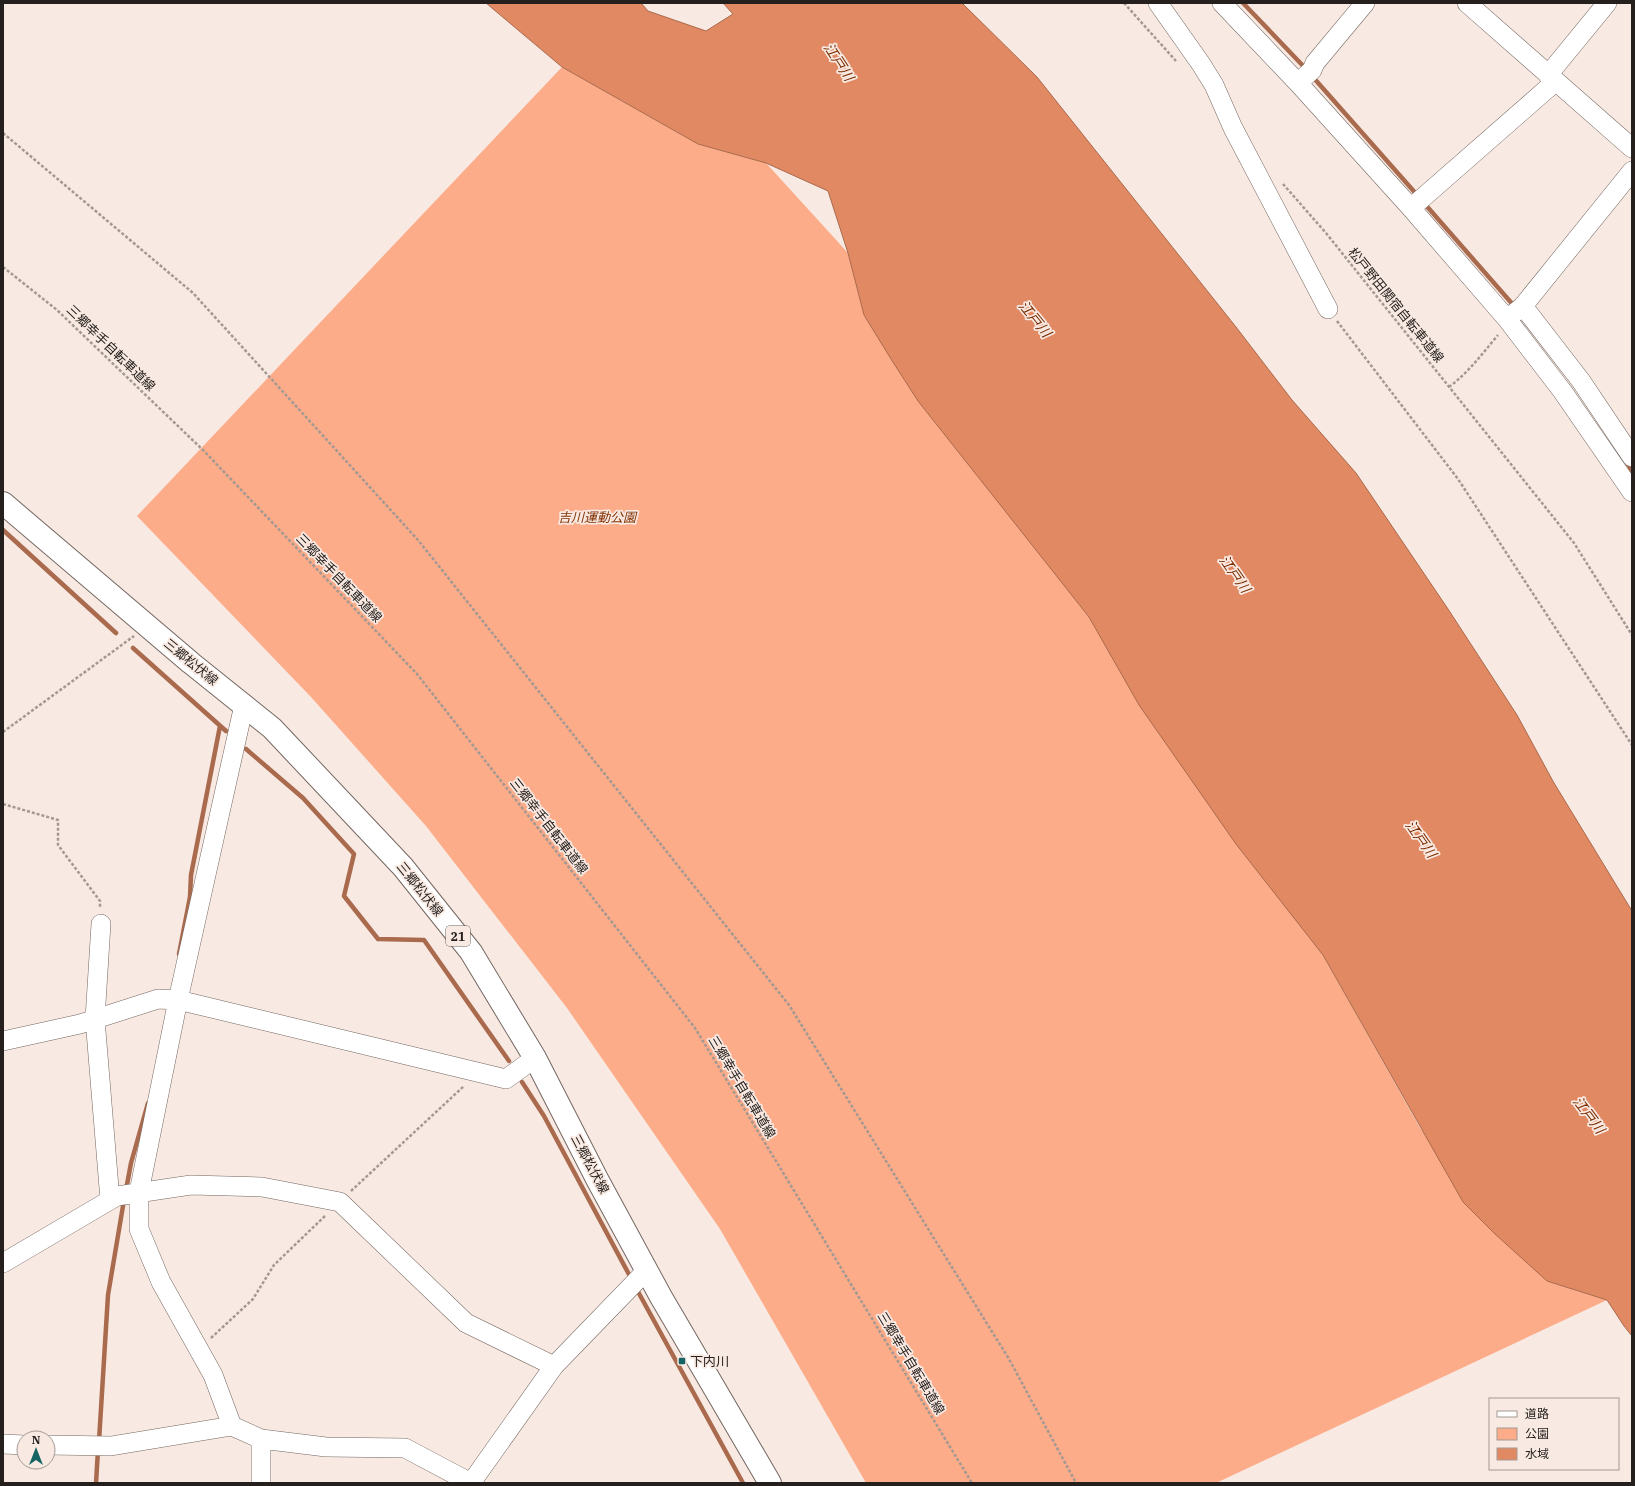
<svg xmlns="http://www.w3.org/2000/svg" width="1635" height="1486" font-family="'IBM Plex Serif','Noto Sans JP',serif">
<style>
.green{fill:#fcac89}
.water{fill:#e18962;stroke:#a96a4d}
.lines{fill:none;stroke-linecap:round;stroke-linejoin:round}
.stream{stroke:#a96a4d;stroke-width:4.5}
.minor-casing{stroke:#746761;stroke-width:20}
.major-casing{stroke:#746761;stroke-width:24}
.path{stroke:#a39892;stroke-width:2.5;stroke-dasharray:3 2;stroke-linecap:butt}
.minor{stroke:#fff;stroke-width:19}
.major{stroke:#fff;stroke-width:22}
.poi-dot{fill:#146463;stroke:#f8e9e2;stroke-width:1.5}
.labels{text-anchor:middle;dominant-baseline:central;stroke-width:3.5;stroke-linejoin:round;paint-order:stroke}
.shield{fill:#f8e9e2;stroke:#645c58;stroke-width:1}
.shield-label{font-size:12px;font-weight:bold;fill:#25201d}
.street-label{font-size:13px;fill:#25201d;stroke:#f8e9e2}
.park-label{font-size:13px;font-style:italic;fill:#813304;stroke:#f8e9e2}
.poi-label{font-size:13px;fill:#25201d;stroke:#f8e9e2;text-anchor:start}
.water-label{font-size:14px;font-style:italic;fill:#7b2d00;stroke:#f8e9e2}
</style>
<rect width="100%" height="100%" fill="#f8e9e2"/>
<path class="green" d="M562 67 698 144 766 163 848 253 891 359 1089 617 1323 955 1420 1128 1547 1281 1607 1300 1216 1483H866L720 1229 567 1008 426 826 311 697 137 516Z"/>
<path class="water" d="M486 3H641L648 11 706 31 733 14 723 3H962L1037 77 1236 327 1292 400 1356 473 1448 609 1517 715 1554 783 1632 911V1336L1624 1326 1607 1300 1547 1281 1495 1234 1463 1202 1323 955 1236 844 1139 705 1089 617 918 401 891 359 864 315 848 253 828 191 766 163 698 144 562 67Z"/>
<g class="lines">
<path class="stream" d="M1243 3 1307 70
M1312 76 1418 196
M1424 203 1515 307
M1626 461 1632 471
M3 530 116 633
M133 648 226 731
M246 749 303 798 354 854 344 896 378 939 424 940 509 1061
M179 954 190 897 191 875 220 726
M522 1082 544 1116 632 1280
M126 1190 131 1163 148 1103
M636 1288 743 1483
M99 1441 108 1295 124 1200
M96 1483 98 1450"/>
<g class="minor-casing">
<path id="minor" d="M1158 3 1201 64 1214 85 1233 128 1328 309
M1222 3 1298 83 1411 208 1507 319 1563 392 1632 492
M1467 3 1632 148
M1548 75 1607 3
M1298 83 1312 70 1315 63 1365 3
M1411 208 1556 81
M1523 306 1581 381 1632 457
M1507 319 1523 306 1632 171
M101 924 95 1019 110 1200
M3 1041 80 1024 158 999 178 1000 506 1079 535 1058
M3 1263 117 1196 191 1185 262 1187 340 1202 466 1323 554 1366
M232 1426 213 1375 161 1282 139 1229V1192L178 1000 244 705
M3 1444 24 1445
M48 1445 111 1446 232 1426 261 1439 326 1447 405 1448 471 1483
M261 1483V1439
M471 1483 554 1366 647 1270"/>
</g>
<g class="major-casing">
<path id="major" d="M3 503 191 663 272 728 403 867 471 952 535 1058 597 1179 661 1297 770 1483"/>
</g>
<path class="path" d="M1124 3 1176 61
M3 133 193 293 418 540 789 1005 1009 1359 1076 1483
M1283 184 1326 233 1574 543 1632 635
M3 267 57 310 204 451 417 674 695 1028 972 1483
M1337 321 1458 479 1632 745
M1449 387C1469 372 1482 354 1498 335
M3 732 134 636
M3 804 58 820V845L100 901V908
M351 1191 464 1086
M211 1338 253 1299 274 1265 326 1215"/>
<use href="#minor" class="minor"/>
<use href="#major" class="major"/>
</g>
<rect class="poi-dot" x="678" y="1357" width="8" height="8" rx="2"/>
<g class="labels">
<rect class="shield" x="446" y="926" width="24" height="20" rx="3"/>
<g class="shield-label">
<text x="458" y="936">21</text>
</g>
<g class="street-label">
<text transform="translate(1396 305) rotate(51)">松戸野田関宿自転車道線</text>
<text transform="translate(111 348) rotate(44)">三郷幸手自転車道線</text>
<text transform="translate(339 578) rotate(46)">三郷幸手自転車道線</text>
<text transform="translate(191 662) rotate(39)">三郷松伏線</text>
<text transform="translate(549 826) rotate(52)">三郷幸手自転車道線</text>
<text transform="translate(420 889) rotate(51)">三郷松伏線</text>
<text transform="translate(742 1087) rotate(59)">三郷幸手自転車道線</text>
<text transform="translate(590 1164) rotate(62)">三郷松伏線</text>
<text transform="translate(911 1363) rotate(59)">三郷幸手自転車道線</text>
</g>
<g class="park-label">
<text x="597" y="517">吉川運動公園</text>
</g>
<g class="poi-label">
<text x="690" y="1361">下内川</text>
</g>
<g class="water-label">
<text transform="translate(839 62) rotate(57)">江戸川</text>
<text transform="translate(1035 319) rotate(51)">江戸川</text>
<text transform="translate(1235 574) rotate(55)">江戸川</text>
<text transform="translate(1421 839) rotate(55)">江戸川</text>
<text transform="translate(1589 1115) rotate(53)">江戸川</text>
</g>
</g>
<rect width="1635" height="1486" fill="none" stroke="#25201d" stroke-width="8"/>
<rect x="1489" y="1398" width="130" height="72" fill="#f8e9e2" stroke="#a49993"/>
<rect x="1497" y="1411" width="20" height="6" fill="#ffffff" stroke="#a49993"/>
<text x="1525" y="1418" font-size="12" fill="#25201d">道路</text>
<rect x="1497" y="1428" width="20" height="12" fill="#fcac89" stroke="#a49993"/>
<text x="1525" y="1438" font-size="12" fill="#25201d">公園</text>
<rect x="1497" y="1448" width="20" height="12" fill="#e18962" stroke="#a49993"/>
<text x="1525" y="1458" font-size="12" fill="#25201d">水域</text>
<g transform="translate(36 1450)"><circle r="19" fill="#f8e9e2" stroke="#a49993"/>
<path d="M0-3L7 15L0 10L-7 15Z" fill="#146463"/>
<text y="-6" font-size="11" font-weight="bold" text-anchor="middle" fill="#25201d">N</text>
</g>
</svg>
